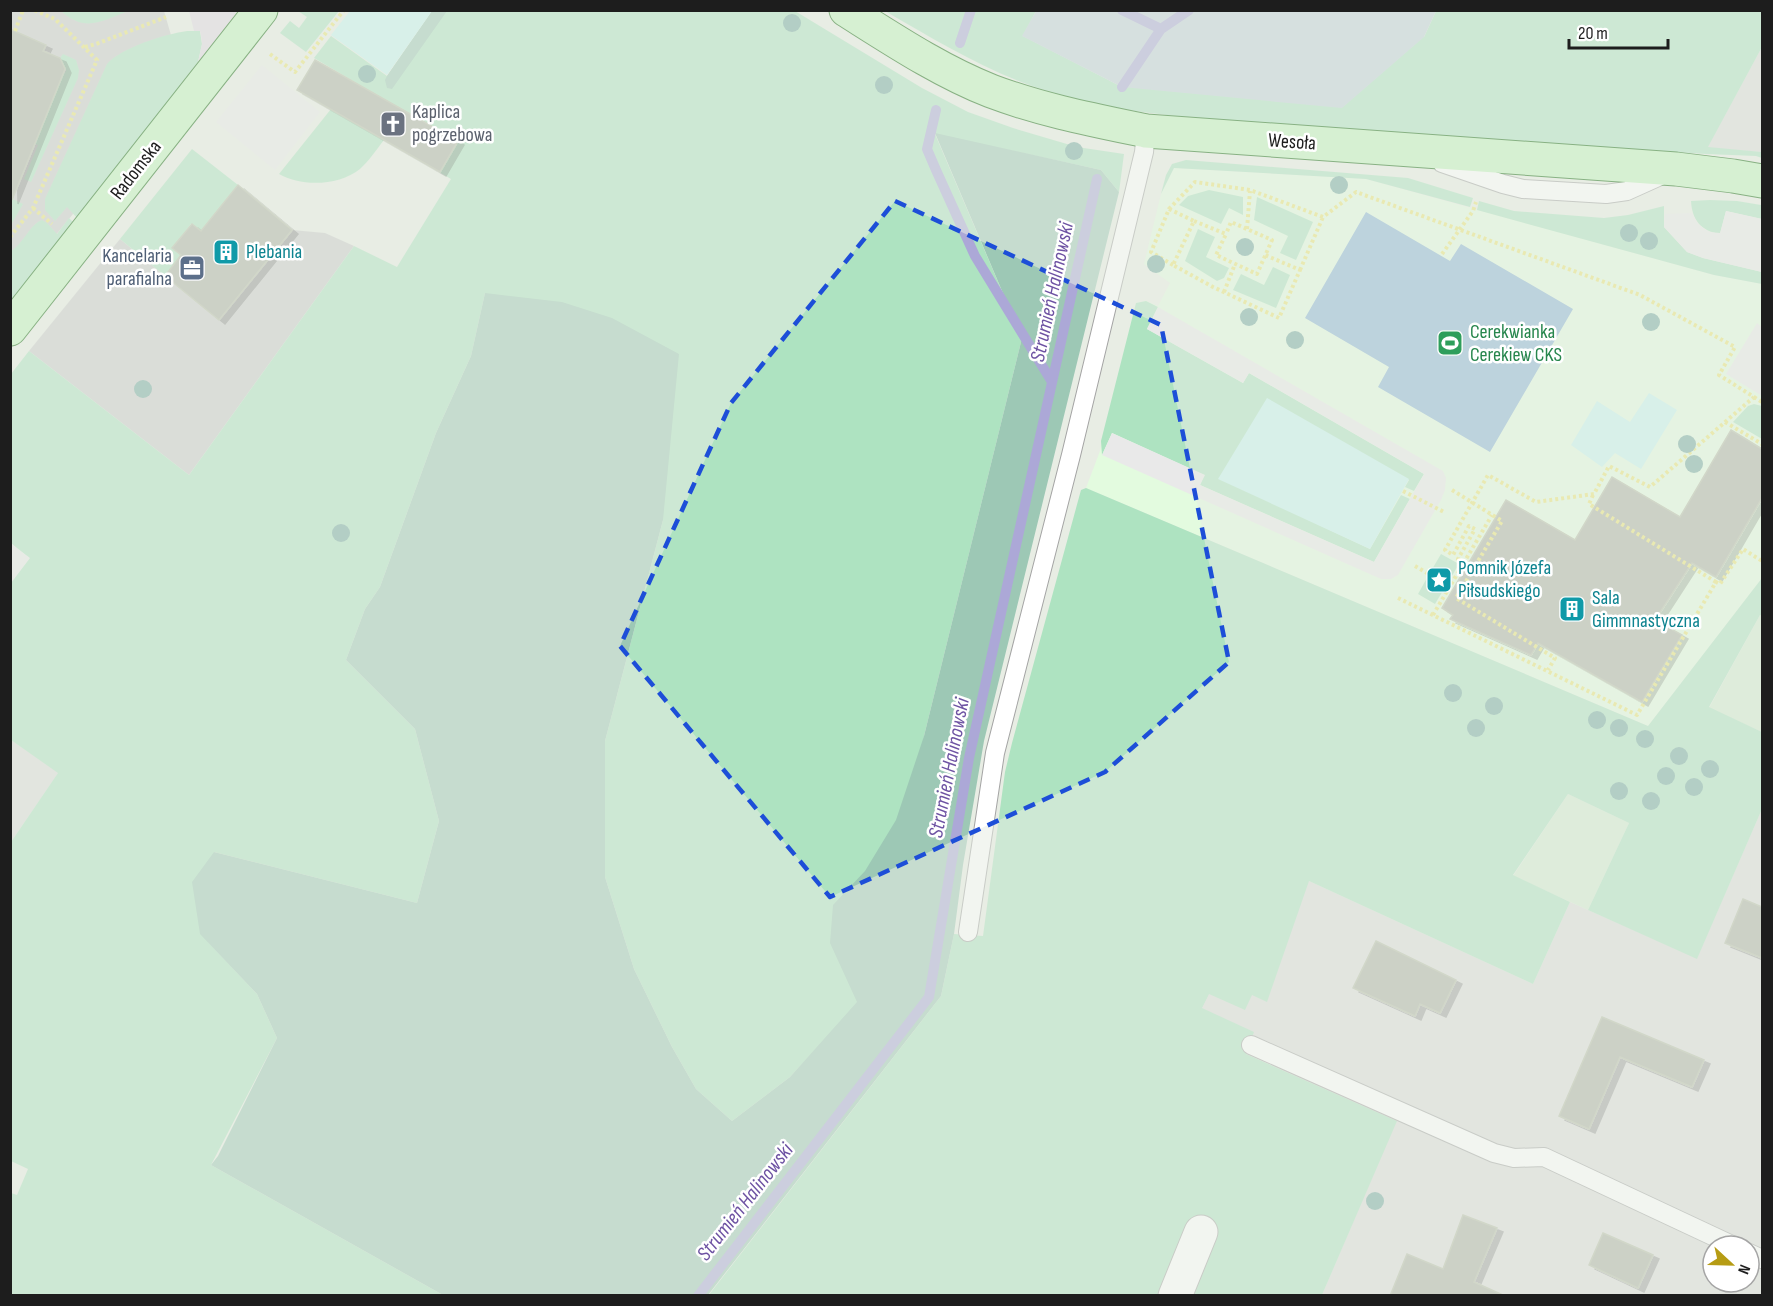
<svg xmlns="http://www.w3.org/2000/svg" width="1773" height="1306" font-family="'Sofia Sans Condensed',sans-serif">
<style>
.residential{fill:#dbdbda;fill-rule:evenodd}
.education{fill:#e3fbdf}
.religious{fill:#cbcbcb}
.farmland{fill:#d3ead1}
.grass{fill:#aee3c1}
.forest{fill:#9dc8b5}
.wetland{fill:#c2d1da}
.park{fill:#c5f3f0}
.pitch{fill:#89b3d5}
.parking{fill:#e9e9e9}
.plaza{fill:#e1d8e3}
.lines{fill:none;stroke-linecap:round;stroke-linejoin:round}
.stream{stroke:#aca8d7;stroke-width:10}
.building{fill:#abafa3;stroke:#b7bda8;stroke-width:1.5;filter:url(#shadow)}
.lane-casing{stroke:#a4a4a4;stroke-width:20}
.street-casing{stroke:#a4a4a4;stroke-width:35}
.secondary-casing{stroke:#14690f;stroke-width:35}
.path{stroke:#ebe577;stroke-width:4;stroke-dasharray:3 3;stroke-linecap:butt}
.lane{stroke:#fff;stroke-width:18}
.street{stroke:#fff;stroke-width:33}
.secondary{stroke:#c2f3bc;stroke-width:33}
.tree{fill:#74a8a0}
.marked{fill:none;stroke:#1d4ed8;stroke-width:4.5;stroke-dasharray:12 8;stroke-linejoin:round}
.labels{text-anchor:middle;dominant-baseline:central;stroke-width:5;stroke-linejoin:round;paint-order:stroke}
.worship-label{font-size:20px;fill:#5b616d;stroke:#fff;text-anchor:start}
.street-label{font-size:20px;fill:#1d1d1d;stroke:#fff}
.culture-label{font-size:20px;fill:#0d838f;stroke:#fff;text-anchor:start}
.service-label{font-size:20px;fill:#4e5e75;stroke:#fff;text-anchor:end}
.leisure-label{font-size:20px;fill:#27864d;stroke:#fff;text-anchor:start}
.water-label{font-size:21px;font-style:italic;fill:#6e53a3;stroke:#fff}
</style>
<defs>
<filter id="shadow"><feDropShadow dx="6" dy="4" stdDeviation="0" flood-color="#0004"/></filter>
</defs>
<rect width="100%" height="100%" fill="#e8ede4"/>
<path class="residential" d="M1762 47V152L1707 148Z
M11 740 59 772 11 842Z
M1762 809V1295H1322L1396 1121 1015 950 1309 881 1533 984 1570 902 1697 958ZM1713 1246H1749V1282H1713Z"/>
<path class="education" d="M1174 168 1366 179 1714 275 1762 284V578L1648 726 1086 488 1100 451 1136 303 1146 301 1158 306 1170 283 1144 264 1161 194Z"/>
<path class="religious" d="M11 11H164L175 49 73 214 11 290Z
M292 230 325 233 354 246 189 475 29 351 120 239 219 320Z"/>
<path class="farmland" d="M1760 615 1762 616V732L1709 708Z
M1568 794 1629 823 1588 910 1513 876Z"/>
<path class="grass" d="M61 11H128C102 21 85 33 61 11Z
M298 11H339L306 52 280 33 290 21 299 28 307 17Z
M432 11H795L922 88 968 112 1013 128 1077 147 1124 154 1119 192 1101 170 935 134 1022 338 924 736 899 958 790 1077 732 1121 696 1089 672 1047 634 969 605 877V741L663 520 485 293 471 356 436 433 380 587 365 609 346 660 415 729 439 821 417 903 214 852 208 942 257 994 277 1038 211 1165 443 1295H11V1193L17 1195 28 1169 11 1161V842L58 773 11 740 10 583 29 558 11 543V374L29 351 189 475 354 246 397 267 451 179 439 172 456 142 314 58 331 36 387 76Z
M885 11H1036L1023 36 1122 87 1424 37 1436 11H1762V47L1708 147 1762 152V158L1756 156 1706 154C1565 145 1425 136 1284 125 1206 118 1123 116 1047 91 989 73 937 41 885 11Z
M187 31H200L202 44 198 62 77 218 67 207 55 221 45 210V199L107 64C122 47 166 34 187 31Z
M63 54 76 60 79 70 78 78 31 182 24 179 38 145 35 144 56 91 52 89 59 72 63 75 66 71 60 58Z
M331 109 384 140C376 150 369 161 360 169 339 186 301 187 279 174Z
M192 149 238 185 201 231 191 224 173 248 181 255 165 276 120 239Z
M1186 160 1396 177 1408 178 1473 198 1470 207 1366 179 1174 168 1161 194 1166 175 1172 164Z
M1209 190 1243 197V215L1229 208 1221 224 1179 205 1188 196Z
M1257 197 1313 222 1296 260 1280 253 1288 236 1254 220Z
M11 198 23 204 11 225Z
M1710 200 1737 201 1761 205 1762 219 1726 211 1720 234C1701 231 1692 220 1691 201Z
M1479 201 1514 211 1604 218 1628 215 1664 206V227L1687 252 1703 258 1762 272V284L1714 275 1477 210Z
M69 218 74 223 11 303V251C23 244 31 223 42 220L47 223 57 234Z
M1198 229 1215 237 1206 257 1229 268 1224 278 1217 281 1185 261Z
M1273 267 1290 275 1276 308 1233 290 1241 274 1264 285Z
M1146 301 1158 307 1147 329 1243 383 1249 373 1424 474 1414 491 1405 487 1409 480 1219 478 1370 549 1401 495 1410 499 1374 562 1200 485 1204 475 1112 433 1102 455 1101 441 1136 303Z
M1754 404 1762 406V439L1733 422 1748 406Z
M1086 488 1648 726 1762 578V616L1760 615 1709 707 1762 732V809L1697 959 1588 910 1629 823 1568 794 1513 875 1570 902 1533 984 1309 881 1267 1002 1252 995 1245 1010 1209 994 1202 1008 1254 1032 1246 1054 1397 1121 1322 1295H1183L1190 1224 1158 1295 708 1296 941 996 954 934 983 936 1005 772 1012 743 1081 490Z
M1441 554 1459 564 1435 604 1418 594 1428 576 1438 582 1442 578 1431 571Z"/>
<path class="forest" d="M432 11H447L392 89 387 88 385 80 387 76Z
M935 133 1101 170 1119 192 984 741 963 865 954 934 941 996 708 1295H443L211 1165 218 1156 277 1038 257 994 200 934 192 882 214 852 417 903 439 821 415 729 346 660 365 609 380 587 436 433 471 356 485 293 562 302 612 318 679 354 663 520 605 741V877L634 969 672 1047 696 1089 732 1121 790 1077 857 1002 830 943 833 905 865 871 896 820 924 736 1022 338Z"/>
<path class="wetland" d="M1036 11V10L1436 11 1424 37 1342 108 1122 87 1022 36Z"/>
<path class="park" d="M350 11V10L432 11 387 75 331 35Z
M1649 393 1677 410 1641 469 1615 453 1602 467 1571 445 1597 401 1630 422Z
M1267 398 1409 479 1370 549 1218 479Z"/>
<path class="pitch" d="M1366 212 1450 261 1461 244 1573 309 1490 452 1378 387 1389 367 1305 318Z"/>
<path class="parking" d="M262 65 320 112 275 170 216 122Z
M1726 211 1762 219V272L1703 258 1687 252 1664 227 1665 214 1692 213 1698 224 1709 232 1720 233Z
M1158 307 1443 471 1446 478 1445 490 1441 500 1398 575 1391 579H1381L1102 455 1112 433 1205 475 1200 485 1374 562 1424 474 1249 373 1243 383 1147 329Z
M1757 323 1762 327V396L1726 374Z
M10 543 30 558 11 583H10Z"/>
<path class="plaza" d="M189 11H236L235 16 201 65 198 62 202 44 201 35 200 31H194Z"/>
<g class="lines">
<path class="stream" d="M1122 10 1161 29
M960 43 971 10
M1122 87 1161 29 1189 10
M936 110 927 149 936 170 975 256 1052 382
M698 1296 929 997 969 758 1097 179"/>
</g>
<path class="building" d="M10 29 46 45 43 51 60 58 65 69 12 200Z
M315 60 458 141 440 172 297 90Z
M238 185 292 230 219 320 165 276 181 255 172 248 192 224 201 231Z
M1731 430 1762 449V498L1716 577 1692 563 1655 620 1682 635 1642 702 1538 643 1531 655 1450 619 1453 615 1442 608 1506 500 1575 540 1612 477 1680 517Z
M1743 899 1762 907V958L1725 943Z
M1376 941 1456 980 1440 1013 1420 1004 1415 1016 1353 988Z
M1602 1017 1704 1060 1692 1087 1620 1057 1589 1129 1559 1116Z
M1463 1215 1497 1228 1474 1282 1505 1296H1390L1407 1254 1443 1269Z
M1603 1233 1653 1255 1638 1288 1589 1265Z"/>
<g class="lines">
<g class="lane-casing">
<path id="lane" d="M1442 163 1503 184 1523 189 1606 194 1627 191 1667 173
M968 932 995 753 1071 455 1144 152 1146 131
M1251 1045 1494 1153 1514 1158 1544 1157 1734 1246
M1749 1253 1762 1259"/>
</g>
<g class="street-casing">
<path id="street" d="M1175 1296 1201 1232"/>
</g>
<g class="secondary-casing">
<path id="secondary" d="M846 10C892 39 940 71 991 91 1041 110 1093 120 1146 131L1676 169 1733 176 1762 181
M10 329 261 10"/>
</g>
<path class="path" d="M15 31 23 10
M85 47 96 44 166 17
M270 54 295 72 344 10
M33 208 52 224
M1169 209 1194 221 1173 265 1213 287 1279 318 1300 270 1265 255
M1194 221 1226 234 1216 255 1257 274 1272 240 1231 222 1226 234
M1247 229 1250 191
M10 237 33 208 97 60 55 19 34 10
M1442 254 1473 211 1476 202
M1173 265 1151 252 1169 209 1195 182 1250 190 1323 217 1356 192 1640 295 1735 347 1719 375 1754 397 1650 487 1609 466 1594 494 1536 502 1488 475 1445 550 1453 555 1469 526 1475 529 1458 559 1464 563
M1300 270 1323 217
M1224 292 1235 264
M1754 397 1762 402
M1725 422 1762 444
M1452 490 1502 521 1456 598 1555 658 1548 670
M1403 491 1444 512
M1593 495 1589 504 1716 582
M1415 566 1437 579
M1398 598 1637 715 1716 582 1720 584 1743 549 1762 561
M1433 615 1492 515"/>
<use href="#lane" class="lane"/>
<use href="#street" class="street"/>
<use href="#secondary" class="secondary"/>
</g>
<g class="tree">
<circle cx="792" cy="23" r="9"/>
<circle cx="367" cy="74" r="9"/>
<circle cx="884" cy="85" r="9"/>
<circle cx="1074" cy="151" r="9"/>
<circle cx="1339" cy="185" r="9"/>
<circle cx="1629" cy="233" r="9"/>
<circle cx="1649" cy="241" r="9"/>
<circle cx="1245" cy="247" r="9"/>
<circle cx="1156" cy="264" r="9"/>
<circle cx="1249" cy="317" r="9"/>
<circle cx="1651" cy="322" r="9"/>
<circle cx="1295" cy="340" r="9"/>
<circle cx="143" cy="389" r="9"/>
<circle cx="1687" cy="444" r="9"/>
<circle cx="1694" cy="464" r="9"/>
<circle cx="341" cy="533" r="9"/>
<circle cx="1453" cy="693" r="9"/>
<circle cx="1494" cy="706" r="9"/>
<circle cx="1597" cy="720" r="9"/>
<circle cx="1476" cy="728" r="9"/>
<circle cx="1619" cy="728" r="9"/>
<circle cx="1645" cy="739" r="9"/>
<circle cx="1679" cy="756" r="9"/>
<circle cx="1710" cy="769" r="9"/>
<circle cx="1666" cy="776" r="9"/>
<circle cx="1694" cy="787" r="9"/>
<circle cx="1619" cy="791" r="9"/>
<circle cx="1651" cy="801" r="9"/>
<circle cx="1375" cy="1201" r="9"/>
</g>
<path d="M0 0H1773V1306H0ZM895 201 1161 325 1229 662 1105 772 830 897 620 646 731 403Z" fill="#e8ede4" fill-opacity=".55" fill-rule="evenodd"/>
<path class="marked" d="M895 201 1161 325 1229 662 1105 772 830 897 620 646 731 403Z"/>
<defs>
<g id="church-square" transform="scale(1.35)"><rect x="-9" y="-9" width="18" height="18" rx="4" fill="#6b7280" stroke="#fff"/><path d="M-1.2-6h2.4v3.5h3.3v2.4h-3.3V6h-2.4V-.1h-3.3v-2.4h3.3Z" fill="#fff"/></g>
<g id="building-square" transform="scale(1.35)"><rect x="-9" y="-9" width="18" height="18" rx="4" fill="#0f9aa8" stroke="#fff"/><path d="M-4-6H4V6H1V3H-1V6H-4ZM-2.5-4.3h1.7v1.8h-1.7ZM.8-4.3h1.7v1.8H.8ZM-2.5-1h1.7V.8h-1.7ZM.8-1h1.7V.8H.8Z" fill="#fff"/></g>
<g id="office-square" transform="scale(1.35)"><rect x="-9" y="-9" width="18" height="18" rx="4" fill="#5c6f8a" stroke="#fff"/><path d="M-6-3h4V-5.5h4V-3h4V5H-6ZM-1-4.5V-3h2v-1.5ZM-6 0V1H6V0Z" fill="#fff"/></g>
<g id="stadium-square" transform="scale(1.35)"><rect x="-9" y="-9" width="18" height="18" rx="4" fill="#2e9e5b" stroke="#fff"/><path d="M0-5a6.5 5 0 1 0 0 10a6.5 5 0 1 0 0-10ZM-3.5-1.8h7v3.6h-7Z" fill="#fff"/></g>
<g id="sight-square" transform="scale(1.35)"><rect x="-9" y="-9" width="18" height="18" rx="4" fill="#0f9aa8" stroke="#fff"/><path d="M0-6L1.8-2.2L6-1.7L2.9 1.2L3.7 5.4L0 3.3L-3.7 5.4L-2.9 1.2L-6-1.7L-1.8-2.2Z" fill="#fff"/></g>
</defs>
<g fill-rule="evenodd">
<use href="#church-square" x="393" y="124"/>
<use href="#building-square" x="226" y="252"/>
<use href="#office-square" x="192" y="268"/>
<use href="#stadium-square" x="1450" y="343"/>
<use href="#sight-square" x="1439" y="580"/>
<use href="#building-square" x="1572" y="609"/>
</g>
<g class="labels">
<g class="worship-label">
<text x="412" y="112">Kaplica<tspan x="412" dy="23">pogrzebowa</tspan></text>
</g>
<g class="street-label">
<text transform="translate(1292 142) rotate(4)">Wesoła</text>
<text transform="translate(136 170) rotate(-52)">Radomska</text>
</g>
<g class="culture-label">
<text x="246" y="252">Plebania</text>
<text x="1458" y="568">Pomnik Józefa<tspan x="1458" dy="23">Piłsudskiego</tspan></text>
<text x="1592" y="598">Sala<tspan x="1592" dy="23">Gimmnastyczna</tspan></text>
</g>
<g class="service-label">
<text x="172" y="256">Kancelaria<tspan x="172" dy="23">parafialna</tspan></text>
</g>
<g class="leisure-label">
<text x="1470" y="332">Cerekwianka<tspan x="1470" dy="23">Cerekiew CKS</tspan></text>
</g>
<g class="water-label">
<text transform="translate(1052 292) rotate(-78)">Strumień Halinowski</text>
<text transform="translate(949 768) rotate(-79)">Strumień Halinowski</text>
<text transform="translate(745 1202) rotate(-52)">Strumień Halinowski</text>
</g>
</g>
<rect width="1773" height="1306" fill="none" stroke="#1d1d1d" stroke-width="24"/>
<g transform="translate(1731 1264) rotate(112)"><circle r="28" fill="#ffffff" stroke="#a5a5a5" stroke-width="1.5"/>
<path d="M0-4.5L10 22L0 15L-10 22Z" fill="#b69c14"/>
<text y="-9" font-size="16" font-weight="bold" text-anchor="middle" fill="#1d1d1d">N</text>
</g>
<path d="M1569 39v9h99v-9" fill="none" stroke="#1d1d1d" stroke-width="3"/>
<text x="1578" y="39" font-size="18" fill="#1d1d1d" stroke="#ffffff" stroke-width="4.5" paint-order="stroke">20 m</text>
</svg>
